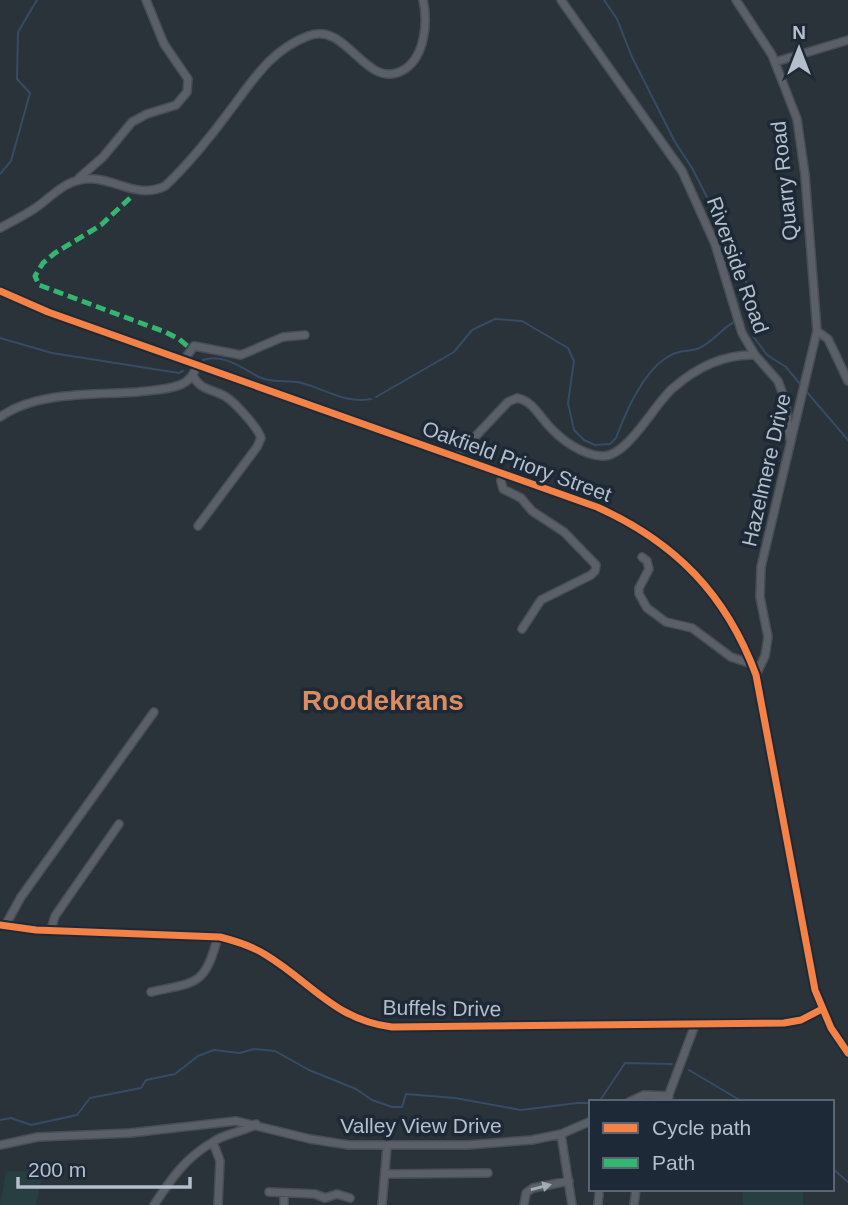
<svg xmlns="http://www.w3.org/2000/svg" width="848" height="1205" font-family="Arial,sans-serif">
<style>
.green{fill:#273f41}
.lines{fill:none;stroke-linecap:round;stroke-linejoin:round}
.stream{stroke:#354c65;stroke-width:2}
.minor-casing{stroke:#494e54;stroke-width:10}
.minor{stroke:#5b6068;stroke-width:7}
.quiet{stroke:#33b770;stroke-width:5;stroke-dasharray:10 5;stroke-linecap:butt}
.cycleway-casing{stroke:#1d2936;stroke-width:11}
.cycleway{stroke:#f48246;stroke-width:7}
.oneway{fill:#a2acb7}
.labels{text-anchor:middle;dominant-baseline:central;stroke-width:7;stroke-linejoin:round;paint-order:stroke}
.street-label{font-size:21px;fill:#b4bfcb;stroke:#1d2936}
.district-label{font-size:28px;font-weight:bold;fill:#dc8c5f;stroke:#1d2936}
</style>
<rect width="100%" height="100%" fill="#2a323a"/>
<path class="green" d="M6 1171 43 1172 36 1205H0Z
M742 1189H803V1205H743Z"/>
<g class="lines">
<path class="stream" d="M604 0 617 19 632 57 675 142 692 168 728 238 750 291 749 313 753 336 767 355 786 367 800 384
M0 174 11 161 30 93 17 79 18 32 37 0
M0 338 52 353 179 373 183 371
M203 360C223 353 242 368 259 377 273 384 288 379 302 383 325 389 345 404 371 399
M806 391 848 440
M376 397 454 352 472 330 495 319 522 321 568 348 574 361 568 403 574 430 584 440 595 445 610 444 616 438C626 411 645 366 673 354 681 350 691 352 699 348 712 343 721 329 734 322
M689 1070 743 1102
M599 1102 625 1063 672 1064
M0 1120 11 1118 31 1125 77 1115 90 1098 141 1088 146 1080 175 1074 198 1056 214 1050 240 1053 254 1049 275 1051 309 1070 356 1089 372 1100 392 1107H402L406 1094 455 1098 521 1110 577 1103H591
M832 1168 848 1182"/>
<g class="minor-casing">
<path id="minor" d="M561 0 682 171 715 244 742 333 755 355 778 381 785 400 790 439
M736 0 772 55 797 119 805 175 817 331 761 567 760 597 768 637 765 656 756 675
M775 62 848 40
M79 178 103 157 132 122 147 114 176 105 187 92 188 79 164 44 146 0
M0 228C11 222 23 216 34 209 48 200 62 183 80 180 110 173 135 201 165 186 185 168 212 135 228 113 252 82 269 51 308 36 348 20 366 94 405 69 425 56 428 21 423 0
M0 291 48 312 597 507C675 542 726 594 756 675L815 990 831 1028 848 1053
M817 331 828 339 848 381
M184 360 194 346 241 355 283 337 305 335
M193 376C201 392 217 389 229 399 238 406 258 428 261 438L257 447 198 526
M0 417C37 391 94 395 138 392 152 390 167 390 180 385 190 381 194 374 197 365
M456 457 508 402 517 398C532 401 538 414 548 425 561 440 582 455 602 456 627 458 655 403 673 388 697 367 724 354 755 355
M503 473 501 481 503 489 521 498 532 511 564 532 596 565 595 571 591 575 541 600 522 629
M642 557 647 561 649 569 639 588V594L647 608 666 622 692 628 731 657 752 664
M0 925 36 930 220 937C236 941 252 946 266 955 312 983 335 1020 392 1027L784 1023 801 1020 822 1009
M5 926 21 897 154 712
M51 930 55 916 119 824
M151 992C197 982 205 986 218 936
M629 1102 644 1095 669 1096
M666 1102 695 1025
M561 1134 572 1205
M0 1145 38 1137 130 1133 236 1121 310 1139 349 1145H467L532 1140 561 1134 591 1121
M386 1174 488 1173
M269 1192 315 1194 325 1198 337 1194 350 1198
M284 1193V1205
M154 1205C171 1179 186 1157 213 1142
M218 1205 220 1161 213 1142C227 1132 242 1133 256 1124
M382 1205 387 1147
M524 1205 526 1193 533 1188 569 1181
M598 1205 599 1194
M634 1205 636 1189"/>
</g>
<use href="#minor" class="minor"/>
<path class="quiet" d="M130 198 101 225 55 253 43 263 35 276 39 285 165 332 179 339 191 349"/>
<g class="cycleway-casing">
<path id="cycleway" d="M0 291 48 312 597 507C675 542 726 594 756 675L815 990 831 1028 848 1053
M0 925 36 930 220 937C236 941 252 946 266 955 312 983 335 1020 392 1027L784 1023 801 1020 822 1009"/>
</g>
<use href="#cycleway" class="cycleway"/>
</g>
<defs><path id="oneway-solid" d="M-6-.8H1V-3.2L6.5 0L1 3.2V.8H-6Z" transform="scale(1.75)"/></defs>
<use class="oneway" href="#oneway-solid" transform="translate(541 1187) rotate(-14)"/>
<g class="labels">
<g class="street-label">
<text transform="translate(784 181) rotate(-96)">Quarry Road</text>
<text transform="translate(738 265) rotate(70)">Riverside Road</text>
<text transform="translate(517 461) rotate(20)">Oakfield Priory Street</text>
<text transform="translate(766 470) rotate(-77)">Hazelmere Drive</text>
<text transform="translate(442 1008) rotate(1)">Buffels Drive</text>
<text x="421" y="1125">Valley View Drive</text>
</g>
<g class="district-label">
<text x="383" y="700">Roodekrans</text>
</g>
</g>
<rect x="589" y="1100" width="245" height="91" fill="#1d2936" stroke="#596572" stroke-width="2"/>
<rect x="603" y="1123" width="35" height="10" fill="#f48246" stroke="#596572" stroke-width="2"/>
<text x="652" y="1135" font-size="21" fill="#b4bfcb">Cycle path</text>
<rect x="603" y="1158" width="35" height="10" fill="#33b770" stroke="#596572" stroke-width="2"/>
<text x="652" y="1170" font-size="21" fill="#b4bfcb">Path</text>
<g transform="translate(799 49)" stroke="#1d2936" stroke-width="5" paint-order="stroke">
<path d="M0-5L12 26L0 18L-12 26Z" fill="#b4bfcb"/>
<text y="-10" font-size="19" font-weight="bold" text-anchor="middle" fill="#b4bfcb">N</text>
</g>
<path d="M18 1177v10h172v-10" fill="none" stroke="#b4bfcb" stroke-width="3.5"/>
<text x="28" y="1177" font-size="21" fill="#b4bfcb" stroke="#1d2936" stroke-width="5" paint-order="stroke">200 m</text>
</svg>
